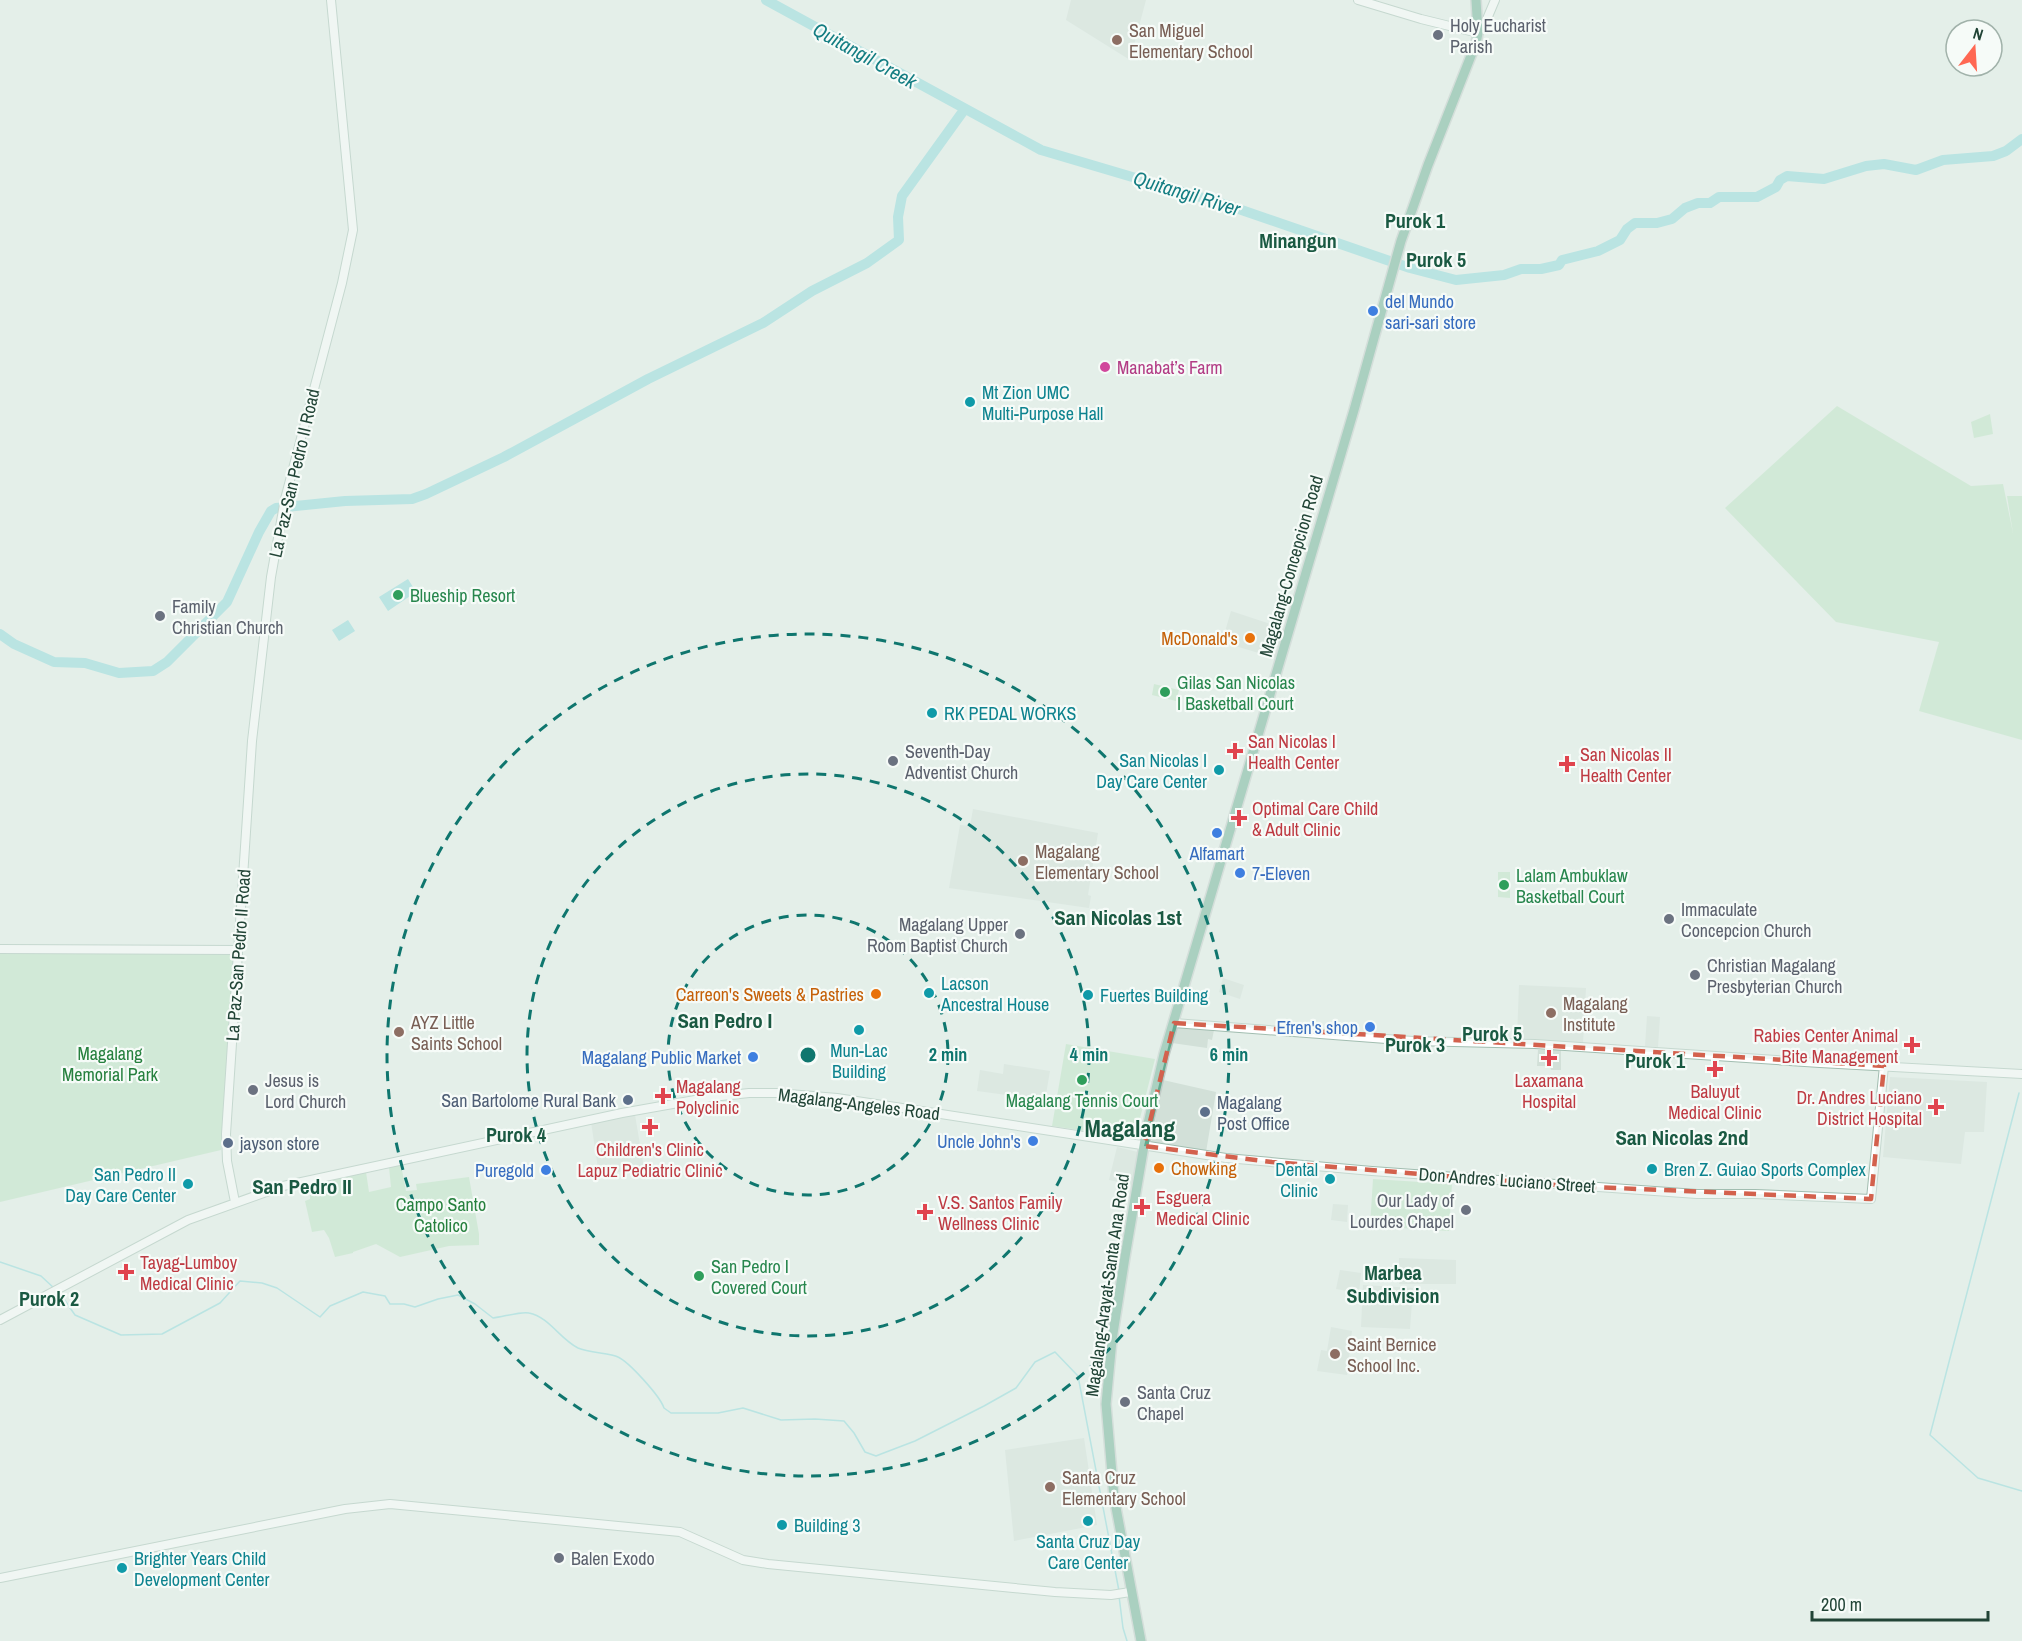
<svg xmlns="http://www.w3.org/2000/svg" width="2022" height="1641" font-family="'Archivo Narrow',sans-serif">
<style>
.built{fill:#d2e0d8}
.green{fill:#bbe3c1}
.water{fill:#87d7da}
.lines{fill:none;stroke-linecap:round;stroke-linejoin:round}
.stream{stroke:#87d7da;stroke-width:1.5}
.river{stroke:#87d7da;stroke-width:10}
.secondary-casing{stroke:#a1bdb0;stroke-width:10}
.primary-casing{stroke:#c1cbc7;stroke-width:12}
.secondary{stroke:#fff;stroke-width:8}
.primary{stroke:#64aa8f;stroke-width:9}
.marked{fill:none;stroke:#d3614d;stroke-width:4.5;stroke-dasharray:12 8;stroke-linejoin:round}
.ring{fill:none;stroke:#0f766e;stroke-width:3;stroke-dasharray:10 8}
.worship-dot{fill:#6b7280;stroke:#f6fbf8;stroke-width:2}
.education-dot{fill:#8d6e63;stroke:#f6fbf8;stroke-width:2}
.shop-dot{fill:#3f7fe0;stroke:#f6fbf8;stroke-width:2}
.hotel-dot{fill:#d1479c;stroke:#f6fbf8;stroke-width:2}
.culture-dot{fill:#0f9aa8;stroke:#f6fbf8;stroke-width:2}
.leisure-dot{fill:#2e9e5b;stroke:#f6fbf8;stroke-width:2}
.food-dot{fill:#e8710a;stroke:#f6fbf8;stroke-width:2}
.health-dot{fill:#e0444e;stroke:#f6fbf8;stroke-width:2}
.service-dot{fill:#5c6f8a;stroke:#f6fbf8;stroke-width:2}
.labels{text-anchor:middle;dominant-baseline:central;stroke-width:4.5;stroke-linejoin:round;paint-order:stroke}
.worship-label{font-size:18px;fill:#5b616d;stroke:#f6fbf8;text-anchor:start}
.education-label{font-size:18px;fill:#785e54;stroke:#f6fbf8;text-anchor:start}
.shop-label{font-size:18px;fill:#366cbe;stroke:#f6fbf8;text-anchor:end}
.hotel-label{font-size:18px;fill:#b23c85;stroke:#f6fbf8;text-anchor:start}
.culture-label{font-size:18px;fill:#0d838f;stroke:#f6fbf8;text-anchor:start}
.street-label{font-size:18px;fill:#214436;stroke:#f6fbf8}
.leisure-label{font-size:18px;fill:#27864d;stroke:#f6fbf8;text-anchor:start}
.food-label{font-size:18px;fill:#c56008;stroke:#f6fbf8;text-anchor:end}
.health-label{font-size:18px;fill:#be3a42;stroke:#f6fbf8;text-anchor:start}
.park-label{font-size:18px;fill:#26803e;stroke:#f6fbf8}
.service-label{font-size:18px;fill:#4e5e75;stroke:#f6fbf8;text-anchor:start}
.water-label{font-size:20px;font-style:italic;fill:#137d82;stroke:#f6fbf8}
.neighbourhood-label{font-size:20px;font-weight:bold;fill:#1a5942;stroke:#f6fbf8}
.quarter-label{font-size:21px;font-weight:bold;fill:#1a5942;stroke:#f6fbf8}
.district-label{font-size:24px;font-weight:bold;fill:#1a5942;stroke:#f6fbf8}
.centre{fill:#0f766e;stroke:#f6fbf8;stroke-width:3}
.ring-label{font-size:18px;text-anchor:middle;font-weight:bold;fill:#0f766e;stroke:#f6fbf8;stroke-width:4.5;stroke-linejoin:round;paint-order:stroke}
</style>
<rect width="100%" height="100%" fill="#e4efe9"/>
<path class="built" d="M1071 0H1146L1130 60 1066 20Z
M1231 611 1283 628 1275 658 1222 642Z
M973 809 1098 833 1088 895 1091 896 1089 908 949 888 960 825 970 826Z
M1223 978 1244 985 1240 999 1219 992Z
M1519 985 1586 988 1583 1043 1517 1038Z
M1647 1016 1660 1017 1658 1047 1645 1046Z
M1176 1027 1214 1030 1212 1040 1208 1039 1207 1048 1172 1043Z
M1538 1050H1561V1070H1551L1550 1066H1537Z
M1004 1064 1050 1071 1045 1100 977 1091 980 1070 1003 1074Z
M1890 1077 1987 1082 1984 1132H1965L1961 1164 1883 1157Z
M1163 1080 1216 1092 1206 1152 1151 1142Z
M635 1115 644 1168 599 1175 591 1122Z
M1117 1147 1138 1152 1133 1185 1109 1180Z
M1333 1204 1348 1205 1347 1222 1331 1220Z
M1399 1258 1456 1260V1284H1399Z
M1340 1270 1361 1273 1359 1293 1336 1289Z
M1363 1285 1413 1288 1410 1329 1361 1327Z
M1331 1327 1352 1331 1347 1375 1317 1371 1321 1350 1327 1351Z
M1084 1438 1097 1525 1014 1541 1005 1450Z"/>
<path class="green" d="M1837 406 1971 486 2003 484 2013 533 2007 496H2022V740L1919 711 1939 642 1836 622 1725 508Z
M1990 414 1993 434 1974 438 1971 422Z
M1154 684 1179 690 1176 701 1152 695Z
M1498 872H1510V898L1498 897Z
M0 953H234L221 1150 0 1202Z
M1066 1044 1155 1059 1135 1138 1052 1126Z
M401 1165 406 1191 417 1190 416 1184 469 1177 479 1234V1245L449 1246 400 1257 376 1244 353 1252V1253L335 1257 329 1238 324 1230 312 1232 305 1201 310 1199V1195L321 1192 319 1183 366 1172 369 1192 391 1187 389 1167Z
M1373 1179 1452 1184 1449 1231 1370 1226Z"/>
<path class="water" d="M408 579 416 592 388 611 379 597Z
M348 620 355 631 339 641 332 630Z"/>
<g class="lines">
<path class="stream" d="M2019 1093 1930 1435 1978 1478 2022 1491
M0 1262 41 1276 55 1289
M59 1292 75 1315 121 1335 162 1334 220 1303 240 1281 262 1283 277 1288 320 1317 330 1306 363 1292 385 1296 390 1304H404L415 1307 438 1299 458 1295 475 1304 493 1318C503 1317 521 1311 529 1313 549 1317 560 1339 578 1348 589 1353 610 1353 618 1357 629 1362 660 1396 664 1408L671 1413H718L743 1408 781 1420 815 1419 844 1421 854 1433 865 1452 876 1456 881 1454 915 1441 984 1406 1016 1388 1035 1362 1055 1352 1078 1376 1119 1591
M1119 1596 1123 1628 1127 1641"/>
<path class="river" d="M766 0 1041 150 1227 205 1410 268 1456 280 1504 275 1521 269H1541L1559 265 1562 260 1598 251 1620 240 1627 229 1635 223H1657L1672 219 1685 208 1698 203H1710L1719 197H1757L1776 187 1780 180 1787 176 1824 179 1866 166 1884 164 1916 170 1943 160 1993 156 2006 151 2022 139
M0 634 14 644 54 662 85 663 119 673 153 671 167 662 227 602 259 532 271 511 276 508 345 501 412 499 426 494 504 457 648 379 763 323 812 291 867 263 899 240 898 217 902 196 964 110"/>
<g class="secondary-casing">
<path id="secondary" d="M1358 0 1421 19 1478 33 1484 26 1495 0
M0 949 238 950
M1174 1023 1413 1041 1535 1044 1820 1063 2022 1074
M235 1202 227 1161 226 1134 252 741 271 577 285 499 342 283 353 230 331 0
M0 1320 188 1220 283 1186 622 1113 712 1097 749 1093H777L837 1098 1226 1158 1372 1171 1697 1194H1755L1871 1199 1884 1066
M0 1578 345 1509 390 1504 680 1532 743 1560 768 1564 1055 1592 1111 1595 1130 1592"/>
</g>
<g class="primary-casing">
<path id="primary" d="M1141 1641 1114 1497 1106 1404 1112 1340 1125 1257 1147 1128 1164 1054 1354 410 1401 241 1428 165 1476 43 1478 33 1476 0"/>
</g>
<use href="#secondary" class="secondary"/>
<use href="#primary" class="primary"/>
</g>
<path d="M0 0H2022V1641H0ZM1174 1023 1884 1066 1871 1199 1569 1186 1272 1162 1144 1146Z" fill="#e4efe9" fill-opacity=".55" fill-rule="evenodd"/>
<path class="marked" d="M1174 1023 1884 1066 1871 1199 1569 1186 1272 1162 1144 1146Z"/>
<g class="ring">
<circle cx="808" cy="1055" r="140"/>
<circle cx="808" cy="1055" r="281"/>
<circle cx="808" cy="1055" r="421"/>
</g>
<g class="worship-dot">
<circle cx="1438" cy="35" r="6"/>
<circle cx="160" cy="616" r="6"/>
<circle cx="893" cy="761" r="6"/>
<circle cx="1669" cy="919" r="6"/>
<circle cx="1020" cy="934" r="6"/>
<circle cx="1695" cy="975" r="6"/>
<circle cx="253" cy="1090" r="6"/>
<circle cx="1466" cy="1210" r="6"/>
<circle cx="1125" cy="1402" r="6"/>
<circle cx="559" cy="1558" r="6"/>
</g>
<g class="education-dot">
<circle cx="1117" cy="40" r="6"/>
<circle cx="1023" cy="861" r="6"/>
<circle cx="1551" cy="1013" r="6"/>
<circle cx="399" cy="1032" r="6"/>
<circle cx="1335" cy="1354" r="6"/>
<circle cx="1050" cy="1487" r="6"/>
</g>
<g class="shop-dot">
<circle cx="1373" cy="311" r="6"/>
<circle cx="1217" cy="833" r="6"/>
<circle cx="1240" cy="873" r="6"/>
<circle cx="1370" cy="1027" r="6"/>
<circle cx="753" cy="1057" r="6"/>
<circle cx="1033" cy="1141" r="6"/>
<circle cx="546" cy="1170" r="6"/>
</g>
<circle class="hotel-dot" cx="1105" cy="367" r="6"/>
<g class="culture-dot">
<circle cx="970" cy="402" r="6"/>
<circle cx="932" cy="713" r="6"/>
<circle cx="1219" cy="770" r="6"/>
<circle cx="929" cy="993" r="6"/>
<circle cx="1088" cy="995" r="6"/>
<circle cx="859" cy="1030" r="6"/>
<circle cx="1652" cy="1169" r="6"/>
<circle cx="1330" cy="1179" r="6"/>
<circle cx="188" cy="1184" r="6"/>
<circle cx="1088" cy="1521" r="6"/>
<circle cx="782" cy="1525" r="6"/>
<circle cx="122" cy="1568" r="6"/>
</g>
<g class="leisure-dot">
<circle cx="398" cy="595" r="6"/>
<circle cx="1165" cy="692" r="6"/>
<circle cx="1504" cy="885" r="6"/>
<circle cx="1082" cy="1080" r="6"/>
<circle cx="699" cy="1276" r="6"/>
</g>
<g class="food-dot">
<circle cx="1250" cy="638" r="6"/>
<circle cx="876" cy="994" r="6"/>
<circle cx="1159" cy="1168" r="6"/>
</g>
<g class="health-dot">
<path d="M1232 742h6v6h6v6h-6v6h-6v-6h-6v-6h6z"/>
<path d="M1564 755h6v6h6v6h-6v6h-6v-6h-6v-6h6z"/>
<path d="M1236 809h6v6h6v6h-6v6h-6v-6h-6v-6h6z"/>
<path d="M1909 1036h6v6h6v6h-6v6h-6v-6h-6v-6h6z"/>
<path d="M1546 1049h6v6h6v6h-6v6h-6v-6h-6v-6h6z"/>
<path d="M1712 1060h6v6h6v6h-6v6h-6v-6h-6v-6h6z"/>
<path d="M660 1087h6v6h6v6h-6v6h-6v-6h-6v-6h6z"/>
<path d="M1933 1098h6v6h6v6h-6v6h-6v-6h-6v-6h6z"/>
<path d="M647 1118h6v6h6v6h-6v6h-6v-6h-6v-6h6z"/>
<path d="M1139 1198h6v6h6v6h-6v6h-6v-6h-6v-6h6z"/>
<path d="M922 1203h6v6h6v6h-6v6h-6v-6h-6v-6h6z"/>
<path d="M123 1263h6v6h6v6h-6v6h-6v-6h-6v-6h6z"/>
</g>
<g class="service-dot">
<circle cx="628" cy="1100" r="6"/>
<circle cx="1205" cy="1112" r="6"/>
<circle cx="228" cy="1143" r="6"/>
</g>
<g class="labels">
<g class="worship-label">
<text x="1450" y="25">Holy Eucharist<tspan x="1450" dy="21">Parish</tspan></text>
<text x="172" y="606">Family<tspan x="172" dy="21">Christian Church</tspan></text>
<text x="905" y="751">Seventh-Day<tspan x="905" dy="21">Adventist Church</tspan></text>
<text x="1681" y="909">Immaculate<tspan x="1681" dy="21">Concepcion Church</tspan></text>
<text x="1008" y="924" text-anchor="end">Magalang Upper<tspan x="1008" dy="21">Room Baptist Church</tspan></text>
<text x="1707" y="965">Christian Magalang<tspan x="1707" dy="21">Presbyterian Church</tspan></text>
<text x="265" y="1080">Jesus is<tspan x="265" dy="21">Lord Church</tspan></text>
<text x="1454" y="1200" text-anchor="end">Our Lady of<tspan x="1454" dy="21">Lourdes Chapel</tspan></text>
<text x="1137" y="1392">Santa Cruz<tspan x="1137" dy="21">Chapel</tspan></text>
<text x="571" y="1558">Balen Exodo</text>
</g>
<g class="education-label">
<text x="1129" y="30">San Miguel<tspan x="1129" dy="21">Elementary School</tspan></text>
<text x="1035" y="851">Magalang<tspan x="1035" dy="21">Elementary School</tspan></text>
<text x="1563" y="1003">Magalang<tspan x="1563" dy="21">Institute</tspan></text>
<text x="411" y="1022">AYZ Little<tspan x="411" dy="21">Saints School</tspan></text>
<text x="1347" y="1344">Saint Bernice<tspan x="1347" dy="21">School Inc.</tspan></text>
<text x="1062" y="1477">Santa Cruz<tspan x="1062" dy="21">Elementary School</tspan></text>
</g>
<g class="shop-label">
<text x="1385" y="301" text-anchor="start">del Mundo<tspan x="1385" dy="21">sari-sari store</tspan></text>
<text x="1217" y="853" text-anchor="middle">Alfamart</text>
<text x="1252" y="873" text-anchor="start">7-Eleven</text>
<text x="1358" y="1027">Efren's shop</text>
<text x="741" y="1057">Magalang Public Market</text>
<text x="1021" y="1141">Uncle John's</text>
<text x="534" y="1170">Puregold</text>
</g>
<g class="hotel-label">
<text x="1117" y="367">Manabat’s Farm</text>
</g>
<g class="culture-label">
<text x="982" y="392">Mt Zion UMC<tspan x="982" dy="21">Multi-Purpose Hall</tspan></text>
<text x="944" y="713">RK PEDAL WORKS</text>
<text x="1207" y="760" text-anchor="end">San Nicolas I<tspan x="1207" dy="21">Day Care Center</tspan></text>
<text x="941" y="983">Lacson<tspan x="941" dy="21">Ancestral House</tspan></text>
<text x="1100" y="995">Fuertes Building</text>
<text x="859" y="1050" text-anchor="middle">Mun-Lac<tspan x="859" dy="21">Building</tspan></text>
<text x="1318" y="1169" text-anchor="end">Dental<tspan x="1318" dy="21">Clinic</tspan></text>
<text x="1664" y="1169">Bren Z. Guiao Sports Complex</text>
<text x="176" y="1174" text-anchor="end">San Pedro II<tspan x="176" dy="21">Day Care Center</tspan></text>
<text x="794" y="1525">Building 3</text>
<text x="1088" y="1541" text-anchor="middle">Santa Cruz Day<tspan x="1088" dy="21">Care Center</tspan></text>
<text x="134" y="1558">Brighter Years Child<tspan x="134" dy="21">Development Center</tspan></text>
</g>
<g class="street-label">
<text transform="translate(294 473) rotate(-77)">La Paz-San Pedro II Road</text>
<text transform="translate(1291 566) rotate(-74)">Magalang-Concepcion Road</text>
<text transform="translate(238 955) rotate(-86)">La Paz-San Pedro II Road</text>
<text transform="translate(859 1104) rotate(7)">Magalang-Angeles Road</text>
<text transform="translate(1507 1180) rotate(4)">Don Andres Luciano Street</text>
<text transform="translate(1107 1285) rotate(-82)">Magalang-Arayat-Santa Ana Road</text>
</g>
<g class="leisure-label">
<text x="410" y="595">Blueship Resort</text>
<text x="1177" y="682">Gilas San Nicolas<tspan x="1177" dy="21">I Basketball Court</tspan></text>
<text x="1516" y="875">Lalam Ambuklaw<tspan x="1516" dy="21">Basketball Court</tspan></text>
<text x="1082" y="1100" text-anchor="middle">Magalang Tennis Court</text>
<text x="711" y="1266">San Pedro I<tspan x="711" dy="21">Covered Court</tspan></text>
</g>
<g class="food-label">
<text x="1238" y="638">McDonald's</text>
<text x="864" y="994">Carreon's Sweets &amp; Pastries</text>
<text x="1171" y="1168" text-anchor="start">Chowking</text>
</g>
<g class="health-label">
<text x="1248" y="741">San Nicolas I<tspan x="1248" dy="21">Health Center</tspan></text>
<text x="1580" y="754">San Nicolas II<tspan x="1580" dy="21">Health Center</tspan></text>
<text x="1252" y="808">Optimal Care Child<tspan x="1252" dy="21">&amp; Adult Clinic</tspan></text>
<text x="1898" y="1035" text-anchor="end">Rabies Center Animal<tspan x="1898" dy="21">Bite Management</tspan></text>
<text x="1549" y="1080" text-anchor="middle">Laxamana<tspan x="1549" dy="21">Hospital</tspan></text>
<text x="676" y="1086">Magalang<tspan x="676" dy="21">Polyclinic</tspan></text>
<text x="1715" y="1091" text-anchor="middle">Baluyut<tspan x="1715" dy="21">Medical Clinic</tspan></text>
<text x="1922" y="1097" text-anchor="end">Dr. Andres Luciano<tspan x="1922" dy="21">District Hospital</tspan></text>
<text x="650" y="1149" text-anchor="middle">Children's Clinic<tspan x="650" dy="21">Lapuz Pediatric Clinic</tspan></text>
<text x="1156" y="1197">Esguera<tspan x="1156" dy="21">Medical Clinic</tspan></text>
<text x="938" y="1202">V.S. Santos Family<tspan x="938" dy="21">Wellness Clinic</tspan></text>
<text x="140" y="1262">Tayag-Lumboy<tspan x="140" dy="21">Medical Clinic</tspan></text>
</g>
<g class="park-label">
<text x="110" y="1053">Magalang<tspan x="110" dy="21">Memorial Park</tspan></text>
<text x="441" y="1204">Campo Santo<tspan x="441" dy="21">Catolico</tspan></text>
</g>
<g class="service-label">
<text x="616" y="1100" text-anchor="end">San Bartolome Rural Bank</text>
<text x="1217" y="1102">Magalang<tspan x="1217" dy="21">Post Office</tspan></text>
<text x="240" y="1143">jayson store</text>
</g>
<g class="water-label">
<text transform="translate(865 55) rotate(29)">Quitangil Creek</text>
<text transform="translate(1187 193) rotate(17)">Quitangil River</text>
</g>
<g class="neighbourhood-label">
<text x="1415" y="220">Purok 1</text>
<text x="1298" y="240">Minangun</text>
<text x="1436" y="259">Purok 5</text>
<text x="1492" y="1033">Purok 5</text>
<text x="1415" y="1044">Purok 3</text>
<text x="1655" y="1060">Purok 1</text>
<text x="516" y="1134">Purok 4</text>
<text x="1393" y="1272">Marbea<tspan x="1393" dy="23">Subdivision</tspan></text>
<text x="49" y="1298">Purok 2</text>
</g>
<g class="quarter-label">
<text x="1118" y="917">San Nicolas 1st</text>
<text x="725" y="1020">San Pedro I</text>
<text x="1682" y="1137">San Nicolas 2nd</text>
<text x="302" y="1186">San Pedro II</text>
</g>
<g class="district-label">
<text x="1130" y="1128">Magalang</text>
</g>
</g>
<circle cx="808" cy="1055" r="9" class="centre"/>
<g class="ring-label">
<text x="948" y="1061">2 min</text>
<text x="1089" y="1061">4 min</text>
<text x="1229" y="1061">6 min</text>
</g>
<g transform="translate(1974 48) rotate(17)"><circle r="28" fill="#f6fbf8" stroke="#a1b2aa" stroke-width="1.5"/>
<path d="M0-4.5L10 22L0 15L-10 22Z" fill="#ff6853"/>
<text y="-9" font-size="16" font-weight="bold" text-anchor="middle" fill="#214436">N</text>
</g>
<path d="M1812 1611v9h176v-9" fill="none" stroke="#214436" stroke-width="3"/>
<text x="1821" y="1611" font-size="18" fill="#214436" stroke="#f6fbf8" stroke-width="4.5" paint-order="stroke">200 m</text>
</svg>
